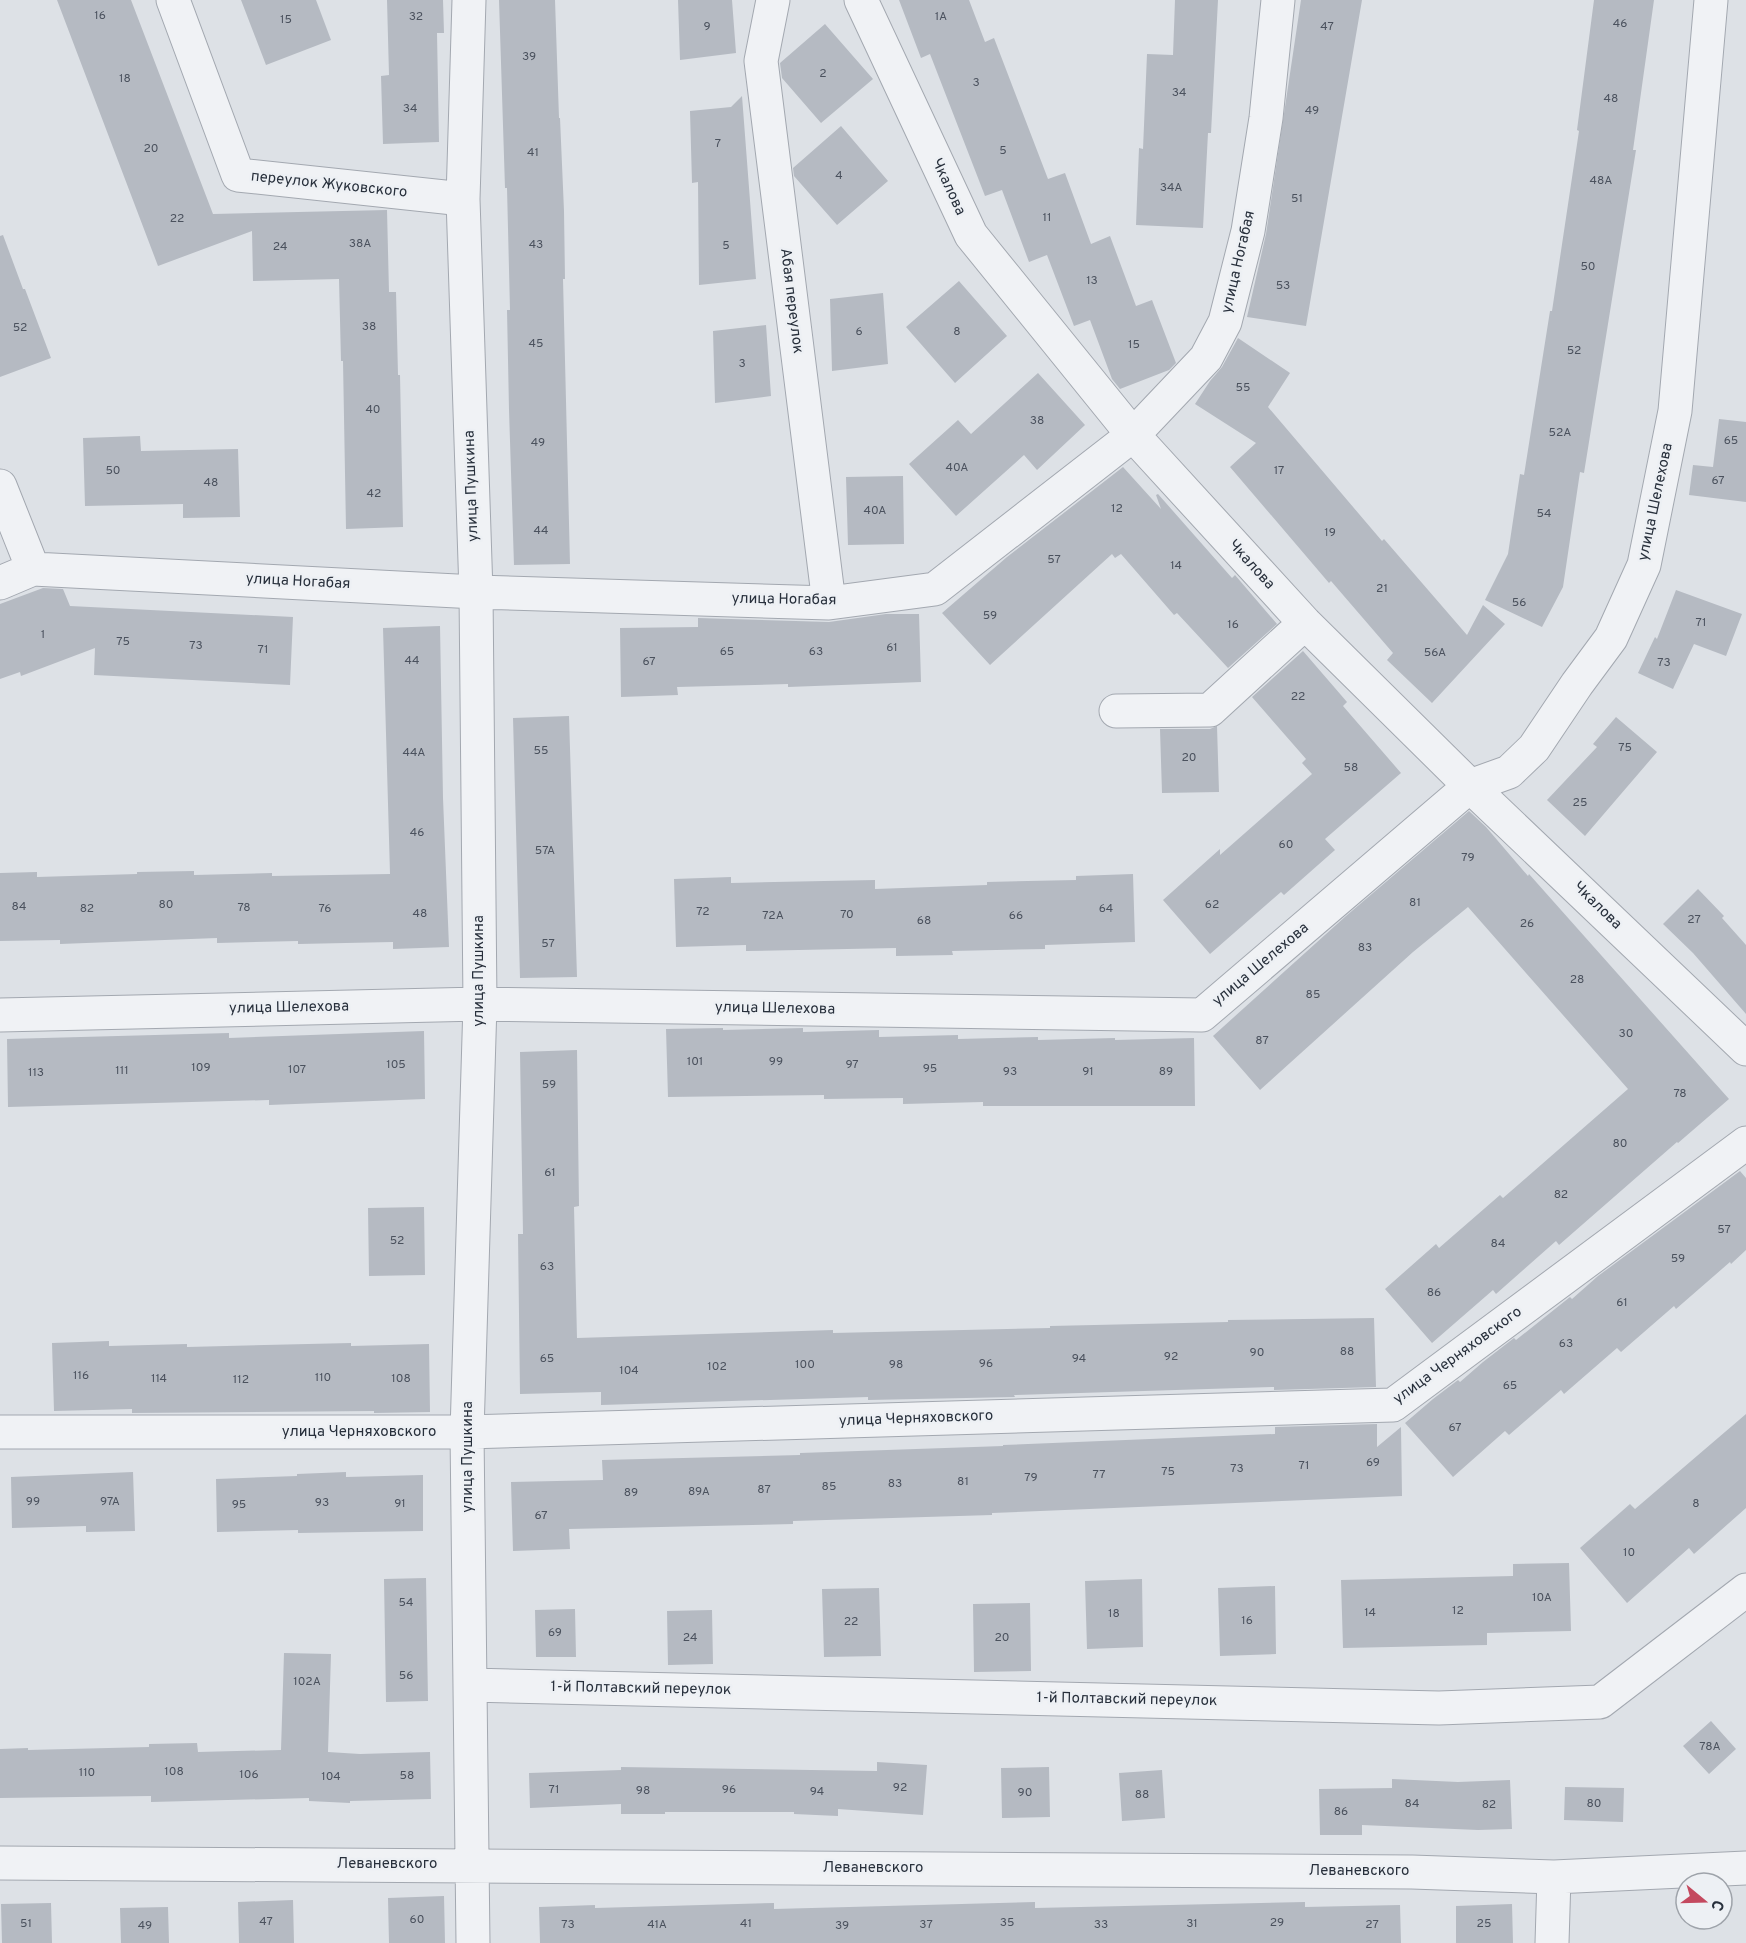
<svg xmlns="http://www.w3.org/2000/svg" width="1746" height="1943" font-family="Overpass,sans-serif">
<style>
.building{fill:#b5bac2}
.lines{fill:none;stroke-linecap:round;stroke-linejoin:round}
.minor-casing{stroke:#a3a8b0;stroke-width:35}
.minor{stroke:#f0f2f5;stroke-width:33}
.labels{text-anchor:middle;dominant-baseline:central;stroke-width:5;stroke-linejoin:round;paint-order:stroke}
.number-label{font-size:12px;fill:#4b525e}
.street-label{font-size:15px;fill:#28303c;stroke:#edf0f4}
</style>
<rect width="100%" height="100%" fill="#dde1e6"/>
<path class="building" d="M57 0H131L213 214 387 210 389 292H396L398 375H400L403 527 346 529 343 361H341L339 279 253 281 252 231 158 266Z
M241 0H316L331 40 266 65Z
M387 0H443L444 33H437L439 142 383 144 381 76 389 75Z
M499 0H555L559 118H560L564 211 565 279H563L570 564 514 565 509 410 507 310H510L507 188H505Z
M678 0H732L736 53 680 60Z
M899 0H969L985 42 994 38 1048 179 1065 173 1091 244 1110 236 1136 306 1152 300 1176 363 1169 370 1120 389 1112 379 1090 320 1074 326 1047 255 1029 262 1002 190 985 196 930 54 921 58Z
M1175 0H1218L1211 133H1208L1203 228 1136 225 1139 148 1143 149 1147 54 1173 55Z
M1301 0H1362L1306 326 1247 317 1266 234Z
M1594 0H1654L1633 150H1636L1584 473 1580 472 1563 587 1542 627 1485 600 1508 554 1520 474 1524 475 1550 311H1552L1579 131 1577 130Z
M825 24 873 79 821 123 782 78 780 63Z
M742 96 756 279 699 285 698 182 692 183 690 111 731 107Z
M841 126 888 181 837 225 794 176 793 168Z
M3 235 23 289H25L51 358 0 377V236Z
M959 281 1007 336 955 383 906 327Z
M883 293 888 364 832 371 830 299Z
M766 325 771 396 715 403 713 331Z
M1238 338 1290 373 1268 407 1382 541 1384 539 1467 635 1483 605 1505 624 1432 703 1387 660 1393 653 1331 581 1329 583 1230 467 1256 443 1195 404 1210 381 1222 367Z
M1038 373 1085 425 1037 470 1024 455 956 516 909 464 958 420 971 434Z
M1719 419 1746 422V502L1689 495 1693 465 1713 467Z
M140 436 141 451 238 449 240 517 183 518V504L85 506 83 438Z
M1123 467 1161 509 1156 495 1158 494 1232 578 1235 575 1277 624 1228 668 1177 613 1174 615 1121 554 1115 558 1112 554 990 665 942 613 1007 557Z
M903 476 904 544 848 545 846 477Z
M43 588 63 589 70 606 293 617 290 685 94 675 95 648 21 676 20 672 0 679V604Z
M1676 590 1742 614 1726 656 1694 644 1673 689 1638 673 1655 637 1657 639Z
M886 614H919L921 682 788 687V684L677 687 678 695 621 697 620 628 698 627V618L829 622Z
M440 626 443 798 449 947 393 949V942L298 944V941L217 943V938L60 944V940L0 941V873L37 872V877L137 874V872L194 871V875L272 873V876L390 874 383 628Z
M1303 651 1347 702 1343 706 1401 773 1325 839 1335 850 1284 895 1281 892 1210 954 1163 900 1220 849V855L1312 774 1302 763 1306 759 1252 697Z
M569 716 577 977 520 978 513 718Z
M1616 717 1657 752 1585 836 1547 800 1597 747 1593 744Z
M1217 726 1219 792 1162 793 1160 729H1210Z
M1469 811 1486 827 1528 876 1529 874 1729 1099 1678 1143 1677 1142 1559 1245 1556 1241 1496 1294 1493 1290 1432 1343 1385 1289 1436 1244 1439 1248 1500 1195 1503 1198 1628 1089 1468 907 1413 952 1260 1090 1213 1036 1346 916Z
M1133 874 1135 942 1045 945V949L952 951 953 955 896 956V948L746 951V945L676 947 674 879 731 877V883L875 880V889L987 885V882L1076 880V876Z
M1698 889 1724 916 1722 918 1746 945V1014L1693 953 1663 924Z
M723 1028V1030L803 1028V1032L879 1030V1037L958 1035V1039L1038 1037V1040L1115 1038V1040L1194 1038 1195 1106H983V1102L903 1104V1098L824 1099V1095L668 1097 666 1029Z
M424 1031 425 1099 269 1105V1100L8 1107 7 1039 229 1033V1038Z
M577 1050 579 1206 574 1207 577 1338 833 1330V1333L1050 1328V1326L1228 1322V1320L1374 1318 1376 1387 1274 1390V1387L1014 1395 1015 1397 868 1400V1397L601 1405V1392L520 1394 518 1234H523L520 1052Z
M1740 1171 1746 1178V1250L1731 1264 1730 1262 1676 1309 1674 1306 1621 1352 1617 1348 1564 1394 1561 1390 1509 1435 1505 1431 1453 1477 1405 1423 1433 1399 1458 1380 1460 1382 1483 1362 1514 1338 1516 1340 1570 1297 1572 1299 1598 1276Z
M424 1207 425 1275 369 1276 368 1208Z
M109 1341V1346L187 1344V1347L351 1343V1346L429 1344 430 1412 374 1413V1411L132 1413V1409L54 1411 52 1343Z
M1746 1414V1508L1694 1554 1689 1548 1627 1603 1580 1548 1630 1504 1635 1509Z
M1377 1424V1447L1401 1427 1402 1496 992 1513V1515L793 1521V1524L569 1529 570 1549 513 1551 511 1482 603 1480 602 1460 800 1455V1453L1003 1446V1445L1275 1434V1427Z
M133 1472 135 1531 86 1532V1526L12 1528 11 1477Z
M346 1472V1477L423 1475V1531L298 1533V1530L217 1532 216 1479 297 1476V1474Z
M1569 1563 1571 1631 1487 1633V1645L1343 1648 1341 1580 1513 1576V1564Z
M426 1578 428 1701 386 1702 384 1579Z
M1142 1579 1143 1647 1087 1649 1085 1581Z
M1275 1586 1276 1654 1220 1656 1218 1588Z
M879 1588 881 1656 824 1657 822 1589Z
M1030 1603 1031 1671 974 1672 973 1604Z
M575 1609 576 1657H536L535 1610Z
M712 1610 713 1664 668 1665 667 1611Z
M284 1653 331 1654 328 1752 360 1754 430 1752 431 1799 350 1801V1803L309 1801V1798L151 1802V1796L0 1798V1749L28 1748V1750L149 1747V1744L197 1743 198 1752 281 1750Z
M1711 1721 1736 1749 1709 1774 1683 1746Z
M877 1762 927 1765 923 1815 838 1809V1816L794 1814V1812H665V1814H621V1804L530 1808 529 1773 621 1770V1767L877 1771Z
M1049 1767 1050 1817 1002 1818 1001 1768Z
M1162 1770 1165 1818 1122 1821 1119 1773Z
M1392 1779 1458 1782 1510 1780 1512 1829 1478 1830 1362 1825V1835H1320L1319 1789 1392 1788Z
M1565 1787 1624 1788 1623 1822 1564 1820Z
M444 1896 445 1943H389L388 1898Z
M293 1900 294 1943H239L238 1902Z
M1035 1902V1908L1305 1902V1907L1400 1905 1401 1943H540L539 1907 595 1905V1908L774 1903V1909Z
M51 1903 52 1943H2L1 1904Z
M1512 1904 1513 1943H1456V1906Z
M168 1907 169 1943H121L120 1908Z"/>
<g class="lines">
<g class="minor-casing">
<path id="minor" d="M173 0 238 175 463 199
M469 0 463 199 476 592 480 1004 467 1432 473 1943
M773 0 761 61 829 603
M861 0 971 235 1133 435 1305 623 1470 786 1746 1049
M0 486 33 569
M0 583 33 569 476 592 829 603 935 589 1133 435 1206 358 1225 322 1248 231 1266 118 1278 0
M1116 711 1210 710 1305 623
M0 1015 480 1004 1202 1015 1470 786 1509 772 1534 748 1577 684 1611 638 1644 565 1675 411 1711 0
M0 1432H467L1393 1405 1746 1143
M470 1685 1439 1708 1600 1702 1746 1590
M0 1863 1412 1872 1554 1877 1746 1868
M1552 1943 1554 1877"/>
</g>
<use href="#minor" class="minor"/>
</g>
<g class="labels">
<g class="number-label">
<text x="100" y="16">16</text>
<text x="416" y="17">32</text>
<text x="941" y="17">1А</text>
<text x="286" y="20">15</text>
<text x="1620" y="24">46</text>
<text x="707" y="27">9</text>
<text x="1327" y="27">47</text>
<text x="529" y="57">39</text>
<text x="823" y="74">2</text>
<text x="125" y="79">18</text>
<text x="976" y="83">3</text>
<text x="1179" y="93">34</text>
<text x="1611" y="99">48</text>
<text x="410" y="109">34</text>
<text x="1312" y="111">49</text>
<text x="718" y="144">7</text>
<text x="151" y="149">20</text>
<text x="1003" y="151">5</text>
<text x="533" y="153">41</text>
<text x="839" y="176">4</text>
<text x="1601" y="181">48А</text>
<text x="1171" y="188">34А</text>
<text x="1297" y="199">51</text>
<text x="1047" y="218">11</text>
<text x="177" y="219">22</text>
<text x="360" y="244">38А</text>
<text x="536" y="245">43</text>
<text x="726" y="246">5</text>
<text x="280" y="247">24</text>
<text x="1588" y="267">50</text>
<text x="1092" y="281">13</text>
<text x="1283" y="286">53</text>
<text x="369" y="327">38</text>
<text x="20" y="328">52</text>
<text x="859" y="332">6</text>
<text x="957" y="332">8</text>
<text x="536" y="344">45</text>
<text x="1134" y="345">15</text>
<text x="1574" y="351">52</text>
<text x="742" y="364">3</text>
<text x="1243" y="388">55</text>
<text x="373" y="410">40</text>
<text x="1037" y="421">38</text>
<text x="1560" y="433">52А</text>
<text x="1731" y="441">65</text>
<text x="538" y="443">49</text>
<text x="957" y="468">40А</text>
<text x="113" y="471">50</text>
<text x="1279" y="471">17</text>
<text x="1718" y="481">67</text>
<text x="211" y="483">48</text>
<text x="374" y="494">42</text>
<text x="1117" y="509">12</text>
<text x="875" y="511">40А</text>
<text x="1544" y="514">54</text>
<text x="541" y="531">44</text>
<text x="1330" y="533">19</text>
<text x="1054" y="560">57</text>
<text x="1176" y="566">14</text>
<text x="1382" y="589">21</text>
<text x="1519" y="603">56</text>
<text x="990" y="616">59</text>
<text x="1701" y="623">71</text>
<text x="1233" y="625">16</text>
<text x="43" y="635">1</text>
<text x="123" y="642">75</text>
<text x="196" y="646">73</text>
<text x="892" y="648">61</text>
<text x="263" y="650">71</text>
<text x="727" y="652">65</text>
<text x="816" y="652">63</text>
<text x="1435" y="653">56А</text>
<text x="412" y="661">44</text>
<text x="649" y="662">67</text>
<text x="1664" y="663">73</text>
<text x="1298" y="697">22</text>
<text x="1625" y="748">75</text>
<text x="541" y="751">55</text>
<text x="414" y="753">44А</text>
<text x="1189" y="758">20</text>
<text x="1351" y="768">58</text>
<text x="1580" y="803">25</text>
<text x="417" y="833">46</text>
<text x="1286" y="845">60</text>
<text x="545" y="851">57А</text>
<text x="1468" y="858">79</text>
<text x="1415" y="903">81</text>
<text x="166" y="905">80</text>
<text x="1212" y="905">62</text>
<text x="19" y="907">84</text>
<text x="244" y="908">78</text>
<text x="87" y="909">82</text>
<text x="325" y="909">76</text>
<text x="1106" y="909">64</text>
<text x="703" y="912">72</text>
<text x="420" y="914">48</text>
<text x="847" y="915">70</text>
<text x="773" y="916">72А</text>
<text x="1016" y="916">66</text>
<text x="1694" y="920">27</text>
<text x="924" y="921">68</text>
<text x="1527" y="924">26</text>
<text x="548" y="944">57</text>
<text x="1365" y="948">83</text>
<text x="1577" y="980">28</text>
<text x="1313" y="995">85</text>
<text x="1626" y="1034">30</text>
<text x="1262" y="1041">87</text>
<text x="695" y="1062">101</text>
<text x="776" y="1062">99</text>
<text x="396" y="1065">105</text>
<text x="852" y="1065">97</text>
<text x="201" y="1068">109</text>
<text x="930" y="1069">95</text>
<text x="297" y="1070">107</text>
<text x="122" y="1071">111</text>
<text x="1010" y="1072">93</text>
<text x="1088" y="1072">91</text>
<text x="1166" y="1072">89</text>
<text x="36" y="1073">113</text>
<text x="549" y="1085">59</text>
<text x="1680" y="1094">78</text>
<text x="1620" y="1144">80</text>
<text x="550" y="1173">61</text>
<text x="1561" y="1195">82</text>
<text x="1724" y="1230">57</text>
<text x="397" y="1241">52</text>
<text x="1498" y="1244">84</text>
<text x="1678" y="1259">59</text>
<text x="547" y="1267">63</text>
<text x="1434" y="1293">86</text>
<text x="1622" y="1303">61</text>
<text x="1566" y="1344">63</text>
<text x="1347" y="1352">88</text>
<text x="1257" y="1353">90</text>
<text x="1171" y="1357">92</text>
<text x="547" y="1359">65</text>
<text x="1079" y="1359">94</text>
<text x="986" y="1364">96</text>
<text x="805" y="1365">100</text>
<text x="896" y="1365">98</text>
<text x="717" y="1367">102</text>
<text x="629" y="1371">104</text>
<text x="81" y="1376">116</text>
<text x="323" y="1378">110</text>
<text x="159" y="1379">114</text>
<text x="401" y="1379">108</text>
<text x="241" y="1380">112</text>
<text x="1510" y="1386">65</text>
<text x="1455" y="1428">67</text>
<text x="1373" y="1463">69</text>
<text x="1304" y="1466">71</text>
<text x="1237" y="1469">73</text>
<text x="1168" y="1472">75</text>
<text x="1099" y="1475">77</text>
<text x="1031" y="1478">79</text>
<text x="963" y="1482">81</text>
<text x="895" y="1484">83</text>
<text x="829" y="1487">85</text>
<text x="764" y="1490">87</text>
<text x="699" y="1492">89А</text>
<text x="631" y="1493">89</text>
<text x="33" y="1502">99</text>
<text x="110" y="1502">97А</text>
<text x="322" y="1503">93</text>
<text x="400" y="1504">91</text>
<text x="1696" y="1504">8</text>
<text x="239" y="1505">95</text>
<text x="541" y="1516">67</text>
<text x="1629" y="1553">10</text>
<text x="1542" y="1598">10А</text>
<text x="406" y="1603">54</text>
<text x="1458" y="1611">12</text>
<text x="1370" y="1613">14</text>
<text x="1114" y="1614">18</text>
<text x="1247" y="1621">16</text>
<text x="851" y="1622">22</text>
<text x="555" y="1633">69</text>
<text x="690" y="1638">24</text>
<text x="1002" y="1638">20</text>
<text x="406" y="1676">56</text>
<text x="307" y="1682">102А</text>
<text x="1710" y="1747">78А</text>
<text x="174" y="1772">108</text>
<text x="87" y="1773">110</text>
<text x="249" y="1775">106</text>
<text x="407" y="1776">58</text>
<text x="331" y="1777">104</text>
<text x="900" y="1788">92</text>
<text x="554" y="1790">71</text>
<text x="729" y="1790">96</text>
<text x="643" y="1791">98</text>
<text x="817" y="1792">94</text>
<text x="1025" y="1793">90</text>
<text x="1142" y="1795">88</text>
<text x="1412" y="1804">84</text>
<text x="1594" y="1804">80</text>
<text x="1489" y="1805">82</text>
<text x="1341" y="1812">86</text>
<text x="417" y="1920">60</text>
<text x="266" y="1922">47</text>
<text x="1007" y="1923">35</text>
<text x="1277" y="1923">29</text>
<text x="26" y="1924">51</text>
<text x="746" y="1924">41</text>
<text x="1192" y="1924">31</text>
<text x="1484" y="1924">25</text>
<text x="568" y="1925">73</text>
<text x="657" y="1925">41А</text>
<text x="926" y="1925">37</text>
<text x="1101" y="1925">33</text>
<text x="1372" y="1925">27</text>
<text x="145" y="1926">49</text>
<text x="842" y="1926">39</text>
</g>
<g class="street-label">
<text transform="translate(329 185) rotate(6)">переулок Жуковского</text>
<text transform="translate(948 187) rotate(65)">Чкалова</text>
<text transform="translate(1239 262) rotate(-77)">улица Ногабая</text>
<text transform="translate(791 301) rotate(83)">Абая переулок</text>
<text transform="translate(472 486) rotate(-92)">улица Пушкина</text>
<text transform="translate(1656 502) rotate(-78)">улица Шелехова</text>
<text transform="translate(1251 565) rotate(48)">Чкалова</text>
<text transform="translate(298 582) rotate(3)">улица Ногабая</text>
<text transform="translate(784 600) rotate(1)">улица Ногабая</text>
<text transform="translate(1597 906) rotate(44)">Чкалова</text>
<text transform="translate(1261 965) rotate(-40)">улица Шелехова</text>
<text transform="translate(479 971) rotate(-90)">улица Пушкина</text>
<text transform="translate(289 1008) rotate(-1)">улица Шелехова</text>
<text transform="translate(775 1009) rotate(1)">улица Шелехова</text>
<text transform="translate(1458 1356) rotate(-36)">улица Черняховского</text>
<text transform="translate(916 1419) rotate(-2)">улица Черняховского</text>
<text x="359" y="1432">улица Черняховского</text>
<text transform="translate(468 1457) rotate(-90)">улица Пушкина</text>
<text transform="translate(641 1689) rotate(1)">1-й Полтавский переулок</text>
<text transform="translate(1127 1700) rotate(1)">1-й Полтавский переулок</text>
<text x="387" y="1864">Леваневского</text>
<text x="873" y="1868">Леваневского</text>
<text x="1359" y="1871">Леваневского</text>
</g>
</g>
<g transform="translate(1704 1901) rotate(109)"><circle r="28" fill="#edf0f4" stroke="#9ea3aa" stroke-width="1.5"/>
<path d="M0-4.5L10 22L0 15L-10 22Z" fill="#c4495f"/>
<text y="-9" font-size="16" font-weight="bold" text-anchor="middle" fill="#28303c">С</text>
</g>
</svg>
